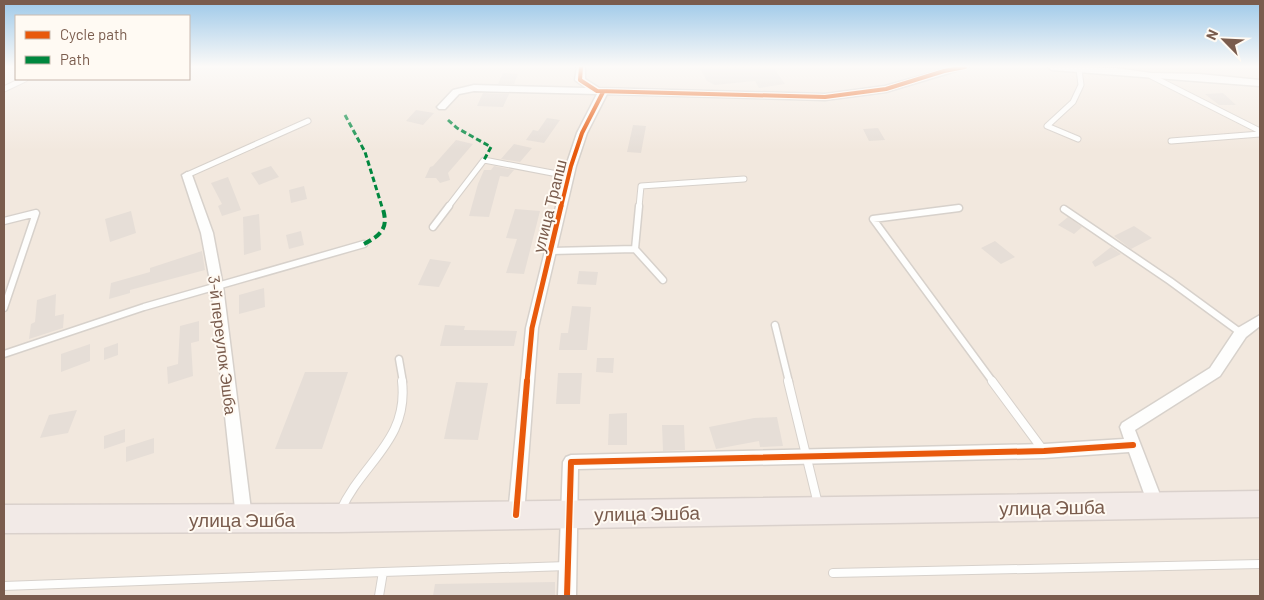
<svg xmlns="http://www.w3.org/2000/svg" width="1264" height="600" font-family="Barlow,sans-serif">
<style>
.residential{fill:#f2e8de}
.building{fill:#e6ded7}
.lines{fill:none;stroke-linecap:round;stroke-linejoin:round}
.lane-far2-casing{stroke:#d7d1cb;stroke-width:7}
.lane-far1-casing{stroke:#d7d1cb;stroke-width:9}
.lane-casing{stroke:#d7d1cb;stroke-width:10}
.street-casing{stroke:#d7d1cb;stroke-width:3}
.highway-casing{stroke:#dad1cc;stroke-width:3}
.lane-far2{stroke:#fefefd;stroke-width:5}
.lane-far1{stroke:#fefefd;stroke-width:6}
.lane{stroke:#fefefd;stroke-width:8}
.street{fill:#fefefd;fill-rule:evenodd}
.highway{fill:#f2eae7;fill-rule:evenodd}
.quiet-far1{stroke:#00873e;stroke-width:3;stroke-dasharray:5.5 3;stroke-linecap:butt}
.quiet{stroke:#00873e;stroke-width:4;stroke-dasharray:8 4;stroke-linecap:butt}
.cycleway-far2-casing{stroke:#fffaf3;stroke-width:6}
.cycleway-far1-casing{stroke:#fffaf3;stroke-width:8}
.cycleway-casing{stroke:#fffaf3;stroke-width:9}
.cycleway-far2{stroke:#e8590c;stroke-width:4}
.cycleway-far1{stroke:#e8590c;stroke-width:5}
.cycleway{stroke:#e8590c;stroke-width:6}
.labels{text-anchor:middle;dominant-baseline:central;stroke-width:4;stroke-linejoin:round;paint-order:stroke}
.street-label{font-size:16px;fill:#7a5c4d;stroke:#fffaf3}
.near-street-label{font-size:19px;fill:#7a5c4d;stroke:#fffaf3}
</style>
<rect width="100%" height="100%" fill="#f9f5f0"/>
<path class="residential" d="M189 67H1260V596H4V91L29 79H189Z"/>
<path class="building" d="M699 67H773L785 84 759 88 755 81 715 85 707 81Z
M503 73 518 74 514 84H498Z
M483 93 509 94 503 107 477 106Z
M1223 93 1236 105H1219L1205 94Z
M416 110 434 113 423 125 406 121Z
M547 118 560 120 544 143 526 140 533 130 538 131Z
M633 125 646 126 641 153 627 152Z
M878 128 885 140 869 141 863 129Z
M456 140 473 144 448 173 450 180 440 183 436 178H425L430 167 433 166Z
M514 144 532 148 520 162 501 159Z
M271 166 279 177 259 185 251 173Z
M494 166 514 170 508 177 500 176 489 217 469 216 478 184 484 170H491Z
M228 177 241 210 222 216 218 206 222 204 211 183Z
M304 186 307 199 291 203 289 190Z
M515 209 540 211 524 274 506 273 517 239 506 238Z
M131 211 136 233 110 242 105 219Z
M259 214 261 250 244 255 243 217Z
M1068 217 1082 227 1074 234 1058 225Z
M1134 226 1152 238 1131 249 1114 236Z
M301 231 304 245 289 249 286 235Z
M995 241 1015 257 1001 264 981 248Z
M1111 247 1121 254 1095 267 1092 262Z
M202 251 205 270 130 290V293L109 299 111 283 150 272V268Z
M430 259 451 262 439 287 418 285Z
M579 271 598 272 596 285 577 284Z
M264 288 265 307 239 314V295Z
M56 294 55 316 64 314 63 328 29 339 31 324 35 322 37 300Z
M572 306 591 307 587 350H559L561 333H568Z
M199 321V341L191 343 193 376 168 384 167 367 178 364 180 326Z
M445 325 465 326 464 330 517 331 514 346H440Z
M118 343V355L104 360V348Z
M90 344V361L61 372V354Z
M597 358H614L613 373 596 372Z
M305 372H348L322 449H275Z
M558 373H582L580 404H556Z
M456 382 488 383 478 440 444 439Z
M77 410 68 433 40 438 49 415Z
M627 413V445H608L609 414Z
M777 417 783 446 760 447 759 441 716 449 709 427 754 418Z
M662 425H684L685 450 663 451Z
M125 429V442L104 449V436Z
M154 438V453L126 462V447Z
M555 582V596H433L435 584Z"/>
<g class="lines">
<g class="lane-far2-casing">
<path id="lane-far2" d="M1151 76 1260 131
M4 89 25 79
M1078 139 1047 126 1073 102 1081 85 1079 69
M1171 141 1260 134
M187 175 308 121
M448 207 484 160 568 176
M639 207 641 186 744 179"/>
</g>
<g class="lane-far1-casing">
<path id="lane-far1" d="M639 206 635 249 663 280
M959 208 873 219 993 382
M1064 209 1170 281 1241 333
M4 221 36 213 4 308
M433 227 449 206
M551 251 635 249
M775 325 789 382
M4 354 144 307 364 244
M399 359 403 382"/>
</g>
<g class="lane-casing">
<path id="lane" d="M788 381 818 504
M992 381 1043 450
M340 512C362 462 409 441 402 381
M383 572 567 566
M833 573 1260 564
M4 586 383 572 379 596"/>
</g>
<g class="street-casing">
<path id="street" d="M577 67H585V79L599 88 825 94 885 86 953 67H969L886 92 825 100 607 94 587 133 576 166 538 328 524 515 522 520 516 523 510 520 508 515 526 328 566 166 577 133 597 94 474 91 459 94 445 109H439L437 107 453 90 474 85 586 88 575 80Z
M1048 67 1116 68 1151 73 1199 74 1260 80V86L1052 70Z
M187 172 192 175 213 233 223 286 252 518 250 523 244 526 238 523 236 518 211 286 201 233 182 175Z
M1260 315V326L1246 337 1220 376 1135 430 1164 505 1162 510 1156 512 1150 510 1129 452 1044 458 578 469 576 596H558L563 462 566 457 571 455 1044 444 1124 439 1120 427 1122 423 1210 368 1236 329Z"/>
</g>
<g class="highway-casing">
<path id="highway" d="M1260 491V517L338 532 4 533V505L338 504Z"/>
</g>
<use href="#lane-far2" class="lane-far2"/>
<use href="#lane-far1" class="lane-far1"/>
<use href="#lane" class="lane"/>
<use href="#street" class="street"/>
<use href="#highway" class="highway"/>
<path class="quiet-far1" d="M345 115 365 152 382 207
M448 120 457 128 491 147 484 160"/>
<path class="quiet" d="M364 244C383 234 389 227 382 206"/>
<g class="cycleway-far2-casing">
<path id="cycleway-far2" d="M581 67 580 80 597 91 825 97 886 89 944 71 965 67
M561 207 571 166 582 133 603 92"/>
</g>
<g class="cycleway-far1-casing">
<path id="cycleway-far1" d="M527 382 532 328 561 206"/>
</g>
<g class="cycleway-casing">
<path id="cycleway" d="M516 515 527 381
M567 596 571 462 1044 451 1133 445"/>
</g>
<use href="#cycleway-far2" class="cycleway-far2"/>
<use href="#cycleway-far1" class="cycleway-far1"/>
<use href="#cycleway" class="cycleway"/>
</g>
<linearGradient id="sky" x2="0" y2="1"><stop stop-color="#9ec9e9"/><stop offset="0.44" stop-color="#fcfaf8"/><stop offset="1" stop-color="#fcfaf8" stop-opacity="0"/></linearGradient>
<rect width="1264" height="151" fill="url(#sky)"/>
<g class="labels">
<g class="street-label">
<text transform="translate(549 206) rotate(-76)">улица Трапш</text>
<text transform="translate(223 345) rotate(83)">3-й переулок Эшба</text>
</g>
<g class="near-street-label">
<text transform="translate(1052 507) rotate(-1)">улица Эшба</text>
<text transform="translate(647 513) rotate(-1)">улица Эшба</text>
<text x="242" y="519">улица Эшба</text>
</g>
</g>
<rect width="1264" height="600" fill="none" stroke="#7a5c4d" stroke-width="10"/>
<rect x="15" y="15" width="175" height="65" fill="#fffaf3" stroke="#cabbb1"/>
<rect x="25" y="31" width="25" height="8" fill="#e8590c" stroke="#cabbb1"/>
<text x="60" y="40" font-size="15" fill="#7a5c4d">Cycle path</text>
<rect x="25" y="56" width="25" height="8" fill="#00873e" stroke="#cabbb1"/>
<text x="60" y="65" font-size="15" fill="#7a5c4d">Path</text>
<g transform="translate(1224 40) rotate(294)" stroke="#fffaf3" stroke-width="4" paint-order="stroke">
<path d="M0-4L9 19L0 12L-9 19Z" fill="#7a5c4d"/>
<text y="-8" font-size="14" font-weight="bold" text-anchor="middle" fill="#7a5c4d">N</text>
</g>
</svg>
